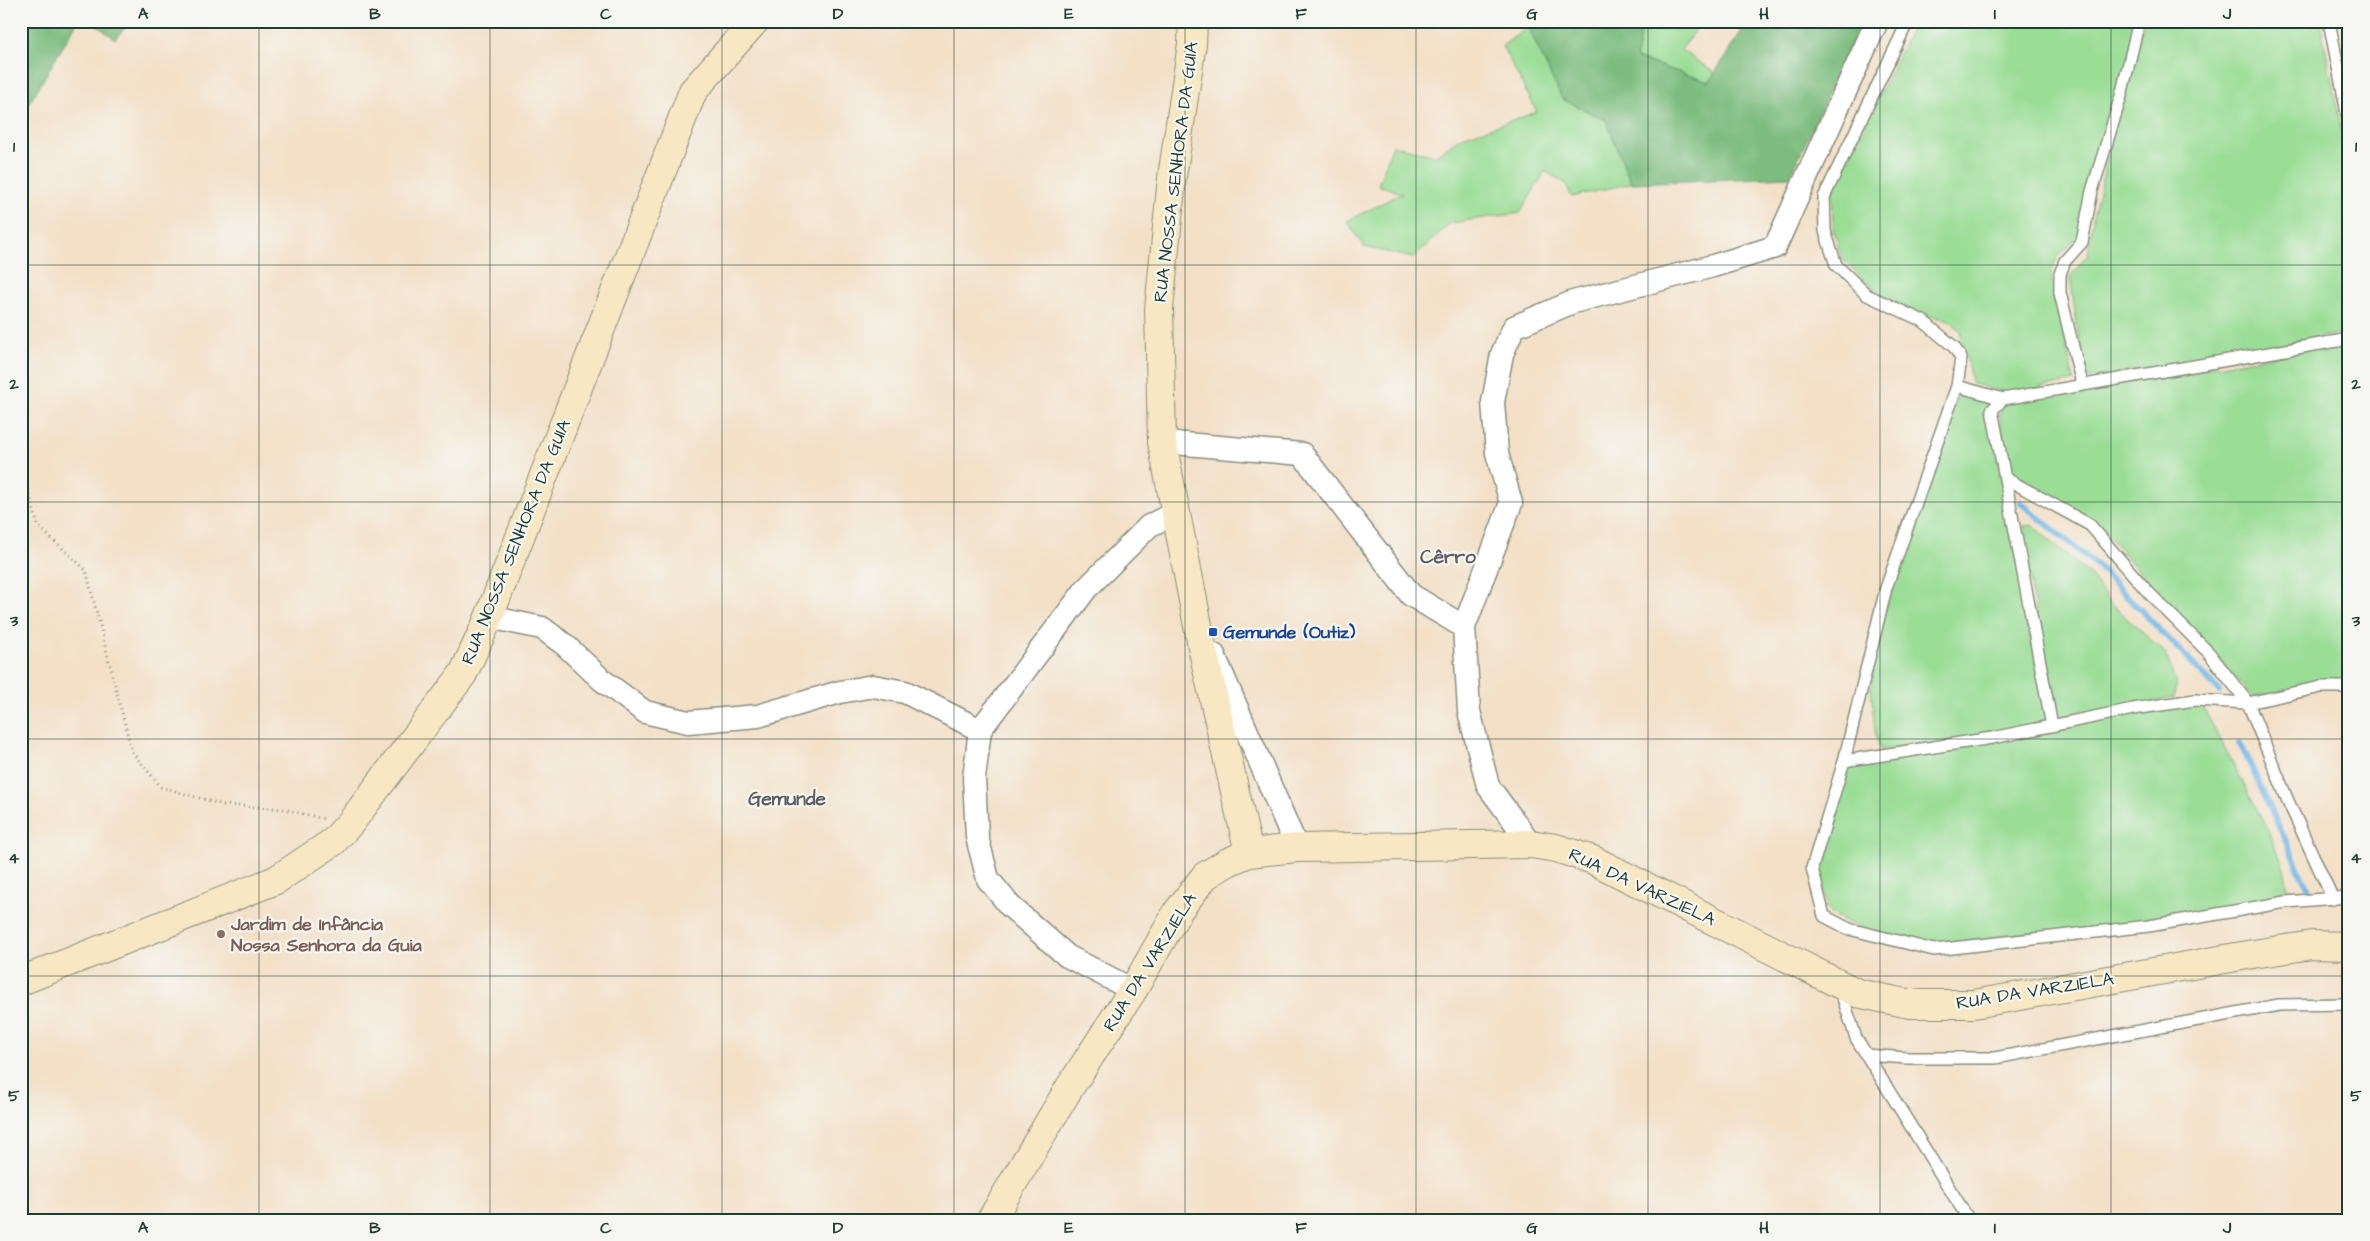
<svg xmlns="http://www.w3.org/2000/svg" width="2370" height="1241" font-family="'Architects Daughter',sans-serif">
<style>
.green{fill:#9add95;stroke:#5c8d64}
.forest{fill:#7bbc7e;stroke:#4d7c59}
.lines{fill:none;stroke-linecap:round;stroke-linejoin:round}
.stream{stroke:#70b7e7;stroke-width:6}
.lane-casing{stroke:#898e7e;stroke-width:14}
.street-casing{stroke:#898e7e;stroke-width:25}
.secondary-casing{stroke:#898e7e;stroke-width:30}
.path{stroke:#898e7e;stroke-width:3;stroke-dasharray:1 4;stroke-linecap:butt}
.lane{stroke:#fff;stroke-width:11}
.street{stroke:#fff;stroke-width:22}
.secondary{stroke:#f7e8c3;stroke-width:28}
.grid{fill:none;stroke:#1f3d34;stroke-width:1;stroke-opacity:0.55}
.transit-dot{fill:#1a4fb4;stroke:#f6f6f2;stroke-width:2}
.education-dot{fill:#8d6e63;stroke:#f6f6f2;stroke-width:2}
.labels{text-anchor:middle;dominant-baseline:central;stroke-width:4.5;stroke-linejoin:round;paint-order:stroke}
.street-label{font-size:18px;fill:#1f3d34;stroke:#f6f6f2}
.transit-label{font-size:18px;font-weight:bold;fill:#164399;stroke:#f6f6f2;text-anchor:start}
.education-label{font-size:18px;font-weight:bold;fill:#785e54;stroke:#f6f6f2;text-anchor:start}
.neighbourhood-label{font-size:19px;font-weight:bold;fill:#5e5d60;stroke:#f6f6f2}
.neatline{fill:none;stroke:#1f3d34;stroke-width:2}
.grid-label{font-size:16px;text-anchor:middle;font-weight:bold;fill:#1f3d34}
</style>
<rect width="100%" height="100%" fill="#f6f6f2"/>
<filter id="ink" filterUnits="userSpaceOnUse"><feTurbulence type="fractalNoise" baseFrequency=".02" numOctaves="2"/><feDisplacementMap in="SourceGraphic" scale="10" xChannelSelector="R" yChannelSelector="G"/><feConvolveMatrix kernelMatrix="1 2 1 2 8 2 1 2 1" color-interpolation-filters="sRGB"/></filter>
<filter id="wash" filterUnits="userSpaceOnUse"><feTurbulence type="fractalNoise" baseFrequency=".0096" numOctaves="4" result="noise"/><feDisplacementMap in="SourceGraphic" scale="20" xChannelSelector="R" yChannelSelector="G"/><feGaussianBlur stdDeviation="1.12" result="paint"/><feColorMatrix in="noise" values="0 0 0 0 0 0 0 0 0 0 0 0 0 0 0 0 0 1.4 0 .05"/><feComposite in="paint" operator="in"/></filter>
<g filter="url(#wash)">
<rect width="100%" height="100%" fill="#f3e0c7"/>
<path class="green" d="M1642 21H1696L1700 23 1681 50 1715 73 1709 82 1636 58Z
M1915 21H2136L2125 73 2102 140 2081 235 2059 255 2054 264 2051 278 2074 381 2012 394 1972 384 1960 330 1949 320 1919 314 1883 297 1842 259 1833 227 1832 193Z
M2144 21H2320L2343 138 2349 152V332L2085 379 2070 277 2088 254 2094 212 2111 142Z
M1528 27 1562 99 1606 120 1631 183 1572 197 1565 183 1545 171 1520 213 1450 223 1413 258 1364 247 1347 221 1402 193 1378 185 1393 145 1435 156 1459 138 1537 112 1502 46Z
M2349 347V680L2331 681 2254 697 2249 694 2222 661 2171 609 2097 522 2012 477 2000 423 2001 407 2008 402 2320 348Z
M1958 393 1986 397 2048 723 1974 738 1880 750 1875 731 1871 690 1874 654 1894 578Z
M2032 525 2092 577 2110 603 2166 654 2176 683 2174 698 2056 720 2024 548V526Z
M2194 704 2203 707 2268 830 2284 867 2288 890 2282 897 2137 924 1940 947 1857 927 1830 913 1818 877 1840 786 1848 768 1857 764 2141 712Z"/>
<path class="forest" d="M21 21H78L21 117Z
M91 21H131L115 39Z
M1538 21H1642L1636 58 1709 82 1748 21H1861L1790 177 1631 183 1606 120 1562 99 1528 27Z"/>
<g class="lines">
<path class="stream" d="M2021 503 2100 568 2219 691
M2240 743 2309 891
M2347 1022 2349 1029"/>
</g>
</g>
<g filter="url(#ink)">
<g class="lines">
<g class="lane-casing">
<path id="lane" d="M1908 21 1824 197 1825 231 1836 265 1867 295 1923 321 1954 347 1961 358 1957 386 1886 588 1844 761 1812 868 1824 916 1849 929 1934 950 2149 926 2286 902 2349 897
M2329 21 2349 123
M2082 384 2060 293V274L2065 261 2082 242 2092 191 2121 96 2139 21
M1957 386 2003 399
M2005 478 2090 525 2148 592 2209 653 2248 703 2288 801 2333 899
M2052 726 1992 410 2003 399 2349 339
M1844 761 1992 738 2133 709 2195 700 2248 703 2321 687H2349
M1840 989 1856 1038 1969 1220
M1866 1055 1907 1058H1995L2279 1005 2349 1004"/>
</g>
<g class="street-casing">
<path id="street" d="M1162 442 1302 454 1411 595 1464 627
M489 617 542 628 565 645 602 680 645 712 688 722 758 716 840 692 873 686 905 692 980 730
M1206 652 1214 655 1297 848
M1531 844 1488 786 1469 711 1464 627 1511 503 1497 453 1493 402 1502 354 1514 327 1573 302 1713 266 1775 247 1877 21
M1133 990 1067 956 1010 906 988 879 977 837 974 778 980 730 1086 589 1149 526 1176 512"/>
</g>
<g class="secondary-casing">
<path id="secondary" d="M1193 21 1192 44 1172 177 1159 309 1162 442 1203 651 1249 853
M21 981 276 880 333 842 352 821 463 674 487 622 693 91 755 21
M991 1220 1068 1090 1133 990 1178 911 1205 876 1228 862 1249 853 1297 848 1531 844 1556 848 1593 860 1857 993 1910 1004H1974L2253 954 2312 945 2349 946"/>
</g>
<path class="path" d="M21 461 38 526 86 570 132 752 161 787 224 805 284 809 324 819"/>
<use href="#lane" class="lane"/>
<use href="#street" class="street"/>
<use href="#secondary" class="secondary"/>
</g>
</g>
<path class="grid" d="M259 21V1220M490 21V1220M722 21V1220M954 21V1220M1185 21V1220M1416 21V1220M1648 21V1220M1880 21V1220M2111 21V1220M21 265H2349M21 502H2349M21 739H2349M21 976H2349"/>
<rect class="transit-dot" x="1208" y="627" width="10" height="10" rx="2.5"/>
<circle class="education-dot" cx="221" cy="934" r="5"/>
<g class="labels">
<g class="street-label">
<text transform="translate(1176 172) rotate(-83)">RUA NOSSA SENHORA DA GUIA</text>
<text transform="translate(516 542) rotate(-68)">RUA NOSSA SENHORA DA GUIA</text>
<text transform="translate(1642 887) rotate(25)">RUA DA VARZIELA</text>
<text transform="translate(1150 962) rotate(-58)">RUA DA VARZIELA</text>
<text transform="translate(2035 991) rotate(-9)">RUA DA VARZIELA</text>
</g>
<g class="transit-label">
<text x="1223" y="632">Gemunde (Outiz)</text>
</g>
<g class="education-label">
<text x="231" y="924">Jardim de Infância<tspan x="231" dy="21">Nossa Senhora da Guia</tspan></text>
</g>
<g class="neighbourhood-label">
<text x="1448" y="557">Cêrro</text>
<text x="787" y="799">Gemunde</text>
</g>
</g>
<rect width="2370" height="1241" fill="none" stroke="#f6f6f2" stroke-width="55"/>
<rect x="28" y="28" width="2314" height="1186" class="neatline"/>
<g class="grid-label">
<text x="143" y="19">A</text>
<text x="375" y="19">B</text>
<text x="606" y="19">C</text>
<text x="838" y="19">D</text>
<text x="1069" y="19">E</text>
<text x="1301" y="19">F</text>
<text x="1532" y="19">G</text>
<text x="1764" y="19">H</text>
<text x="1995" y="19">I</text>
<text x="2227" y="19">J</text>
<text x="14" y="152">1</text>
<text x="2356" y="152">1</text>
<text x="14" y="389">2</text>
<text x="2356" y="389">2</text>
<text x="14" y="626">3</text>
<text x="2356" y="626">3</text>
<text x="14" y="863">4</text>
<text x="2356" y="863">4</text>
<text x="14" y="1101">5</text>
<text x="2356" y="1101">5</text>
<text x="143" y="1233">A</text>
<text x="375" y="1233">B</text>
<text x="606" y="1233">C</text>
<text x="838" y="1233">D</text>
<text x="1069" y="1233">E</text>
<text x="1301" y="1233">F</text>
<text x="1532" y="1233">G</text>
<text x="1764" y="1233">H</text>
<text x="1995" y="1233">I</text>
<text x="2227" y="1233">J</text>
</g>
</svg>
